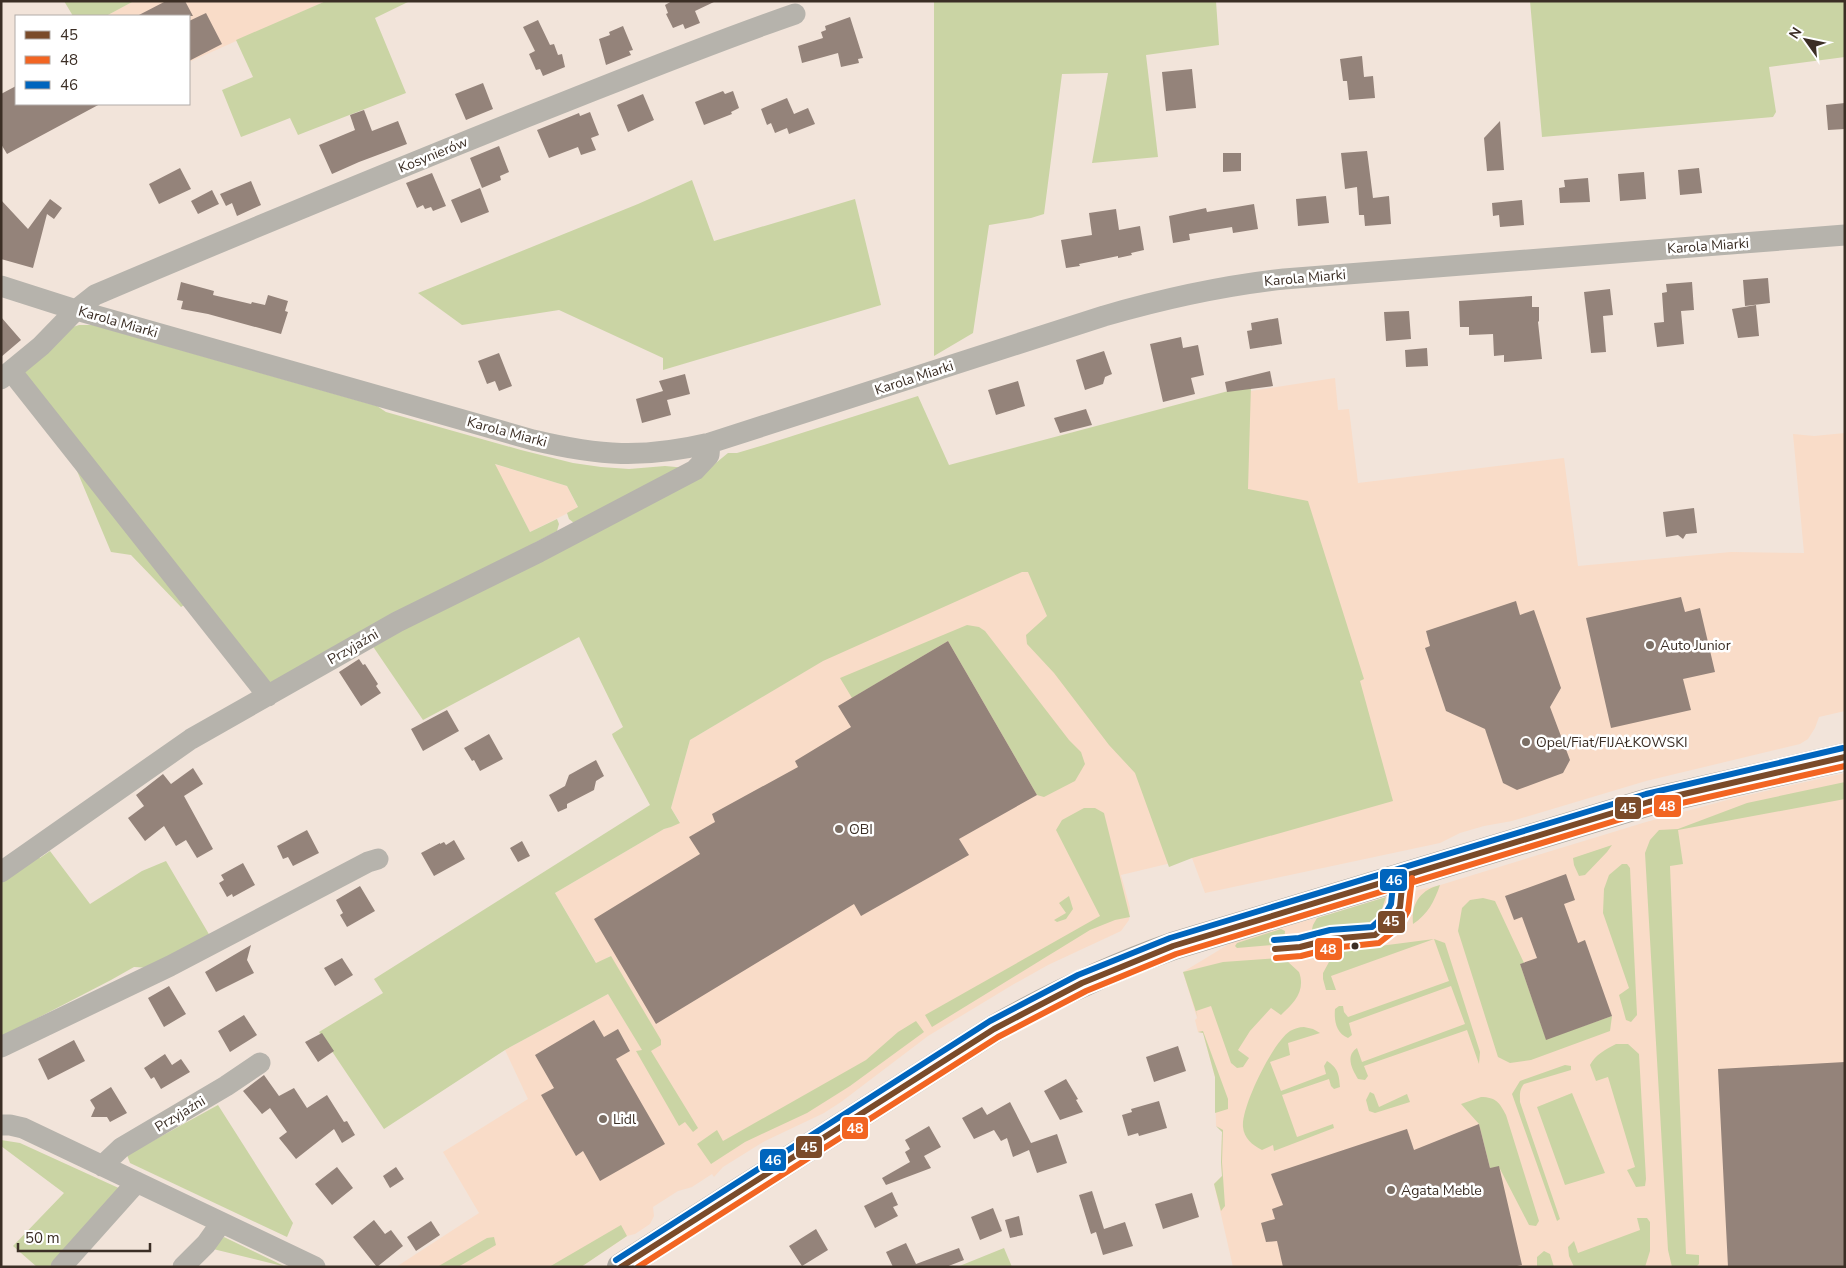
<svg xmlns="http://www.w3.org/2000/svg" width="1846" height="1268" font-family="'Nunito Sans',sans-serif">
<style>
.built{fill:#f9dcc8}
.green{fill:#cad4a4}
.building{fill:#94837a}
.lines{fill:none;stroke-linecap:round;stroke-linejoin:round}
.minor{stroke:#b6b3ac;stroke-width:21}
.secondary{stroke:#aca8a1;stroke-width:28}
.bus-1-casing{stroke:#fff;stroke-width:10}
.bus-2-casing{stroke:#fff;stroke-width:10}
.bus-3-casing{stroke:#fff;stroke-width:10}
.bus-1{stroke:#7a4b2a;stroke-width:6}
.bus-2{stroke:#f26522;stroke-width:6}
.bus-3{stroke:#0065bd;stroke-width:6}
.poi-dot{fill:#7b6e64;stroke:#fff;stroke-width:2}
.bus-dot{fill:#3b2e25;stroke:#fff;stroke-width:2}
.labels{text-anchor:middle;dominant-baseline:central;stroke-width:5;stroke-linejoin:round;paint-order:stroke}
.street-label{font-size:14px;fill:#3b2e25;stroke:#fff}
.poi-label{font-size:14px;fill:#3b2e25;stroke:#fff;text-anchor:start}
.line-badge{stroke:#fff;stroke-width:2}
.badge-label{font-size:14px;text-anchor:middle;font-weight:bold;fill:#fff}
</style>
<rect width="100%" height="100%" fill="#f2e4da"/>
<path class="built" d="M134 1H326L189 62V16H106Z
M1335 378 1338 410 1349 409 1358 483 1564 458 1578 566 1731 552 1804 553 1793 434 1814 436 1845 433V711L1819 717 1815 728 1808 739 1800 744 1646 781 1512 821 1484 826 1460 833 1440 843 1205 893 1192 858 1121 875 1130 908 1129 920 1121 931 1048 965 1014 984 928 1036 841 1102 824 1113 765 1141 723 1167 714 1177 712 1174 692 1187 678 1191 653 1207 654 1216 650 1224 635 1234 627 1236 581 1267H396L479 1213 443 1152 528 1099 505 1050 608 994 643 1050 610 956 597 964 555 893 664 829 671 827 680 822 671 808 690 740 822 661 805 646 1237 497 1244 392Z
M494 464 567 486 578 508 530 532Z
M1845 773V1267H1233L1214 1184 1222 1176 1221 1162 1222 1131 1216 1126 1215 1077 1203 1033 1198 1032 1195 1020 1197 1018 1183 972 1234 941 1278 927 1321 917 1386 897 1437 886 1646 822 1727 800Z"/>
<path class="green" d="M64 1H134L106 16H73Z
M326 1H410L375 18 406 93 298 135 290 118 241 137 222 90 253 77 236 40Z
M934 1H1216L1219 45 1146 55 1158 157 1092 163 1108 73 1062 74 1044 214 1031 218 989 225 973 333 934 356Z
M1530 1H1845V57L1769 67 1776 112 1773 117 1542 137Z
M692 180 714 241 855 199 881 305 663 370V358L559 310 462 325 418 293 638 204Z
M79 325H93L377 406 386 412 521 450 573 463 601 467 629 469 665 466 687 468 574 523 569 519 567 513 578 507 567 486 495 464 530 532 557 519 559 524 557 531 270 684 195 598 181 607 131 555 111 552 72 459 9 380 73 327Z
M1251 385 1248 489 1308 501 1364 679 1360 681 1393 801 1192 858 1169 867 1135 773 1109 745 1054 673 1027 644 1026 635 1047 616 1028 572H1022L823 661 690 740 671 808 680 823 671 827 664 829 555 893 596 963 611 956 661 1040V1045L651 1051 698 1128 693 1132 685 1122 679 1126 636 1051 642 1050 608 994 505 1050 384 1129 319 1032 383 993 374 979 650 805 613 737 612 734 623 727 579 637 423 720 372 645 706 471 728 453H737L764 445 918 396 949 465Z
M967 625 979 627 985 631 1069 740 1081 752 1085 764 1075 781 1044 797 1037 795 948 641 852 698 840 678Z
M1845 782V799L1678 830 1683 864 1670 866 1686 1254 1699 1255V1264L1696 1267H1672L1668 1250 1645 853 1650 840 1659 830 1678 829 1747 803Z
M1084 808H1095L1104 813 1130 917 1115 920 1090 930 932 1027 925 1015 1100 916 1056 830 1062 820Z
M1612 845 1607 852 1585 875 1579 876 1574 865 1573 858Z
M50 851 90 904 142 871 166 861 210 936 152 968 134 967 111 980 1 1037V880L37 854 40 858Z
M1622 864H1627L1630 868 1637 1015 1631 1022 1626 1020 1619 995 1629 988 1603 913 1604 889 1609 875Z
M1440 885C1434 902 1428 914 1413 924 1411 904 1420 890 1440 885Z
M1069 896 1073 909 1066 919 1057 922 1054 920 1066 913 1059 903Z
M1386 897 1381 912 1373 923 1352 925 1311 933 1313 925 1317 918Z
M1483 898 1495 901 1524 963 1520 964 1546 1039 1612 1016 1610 1031 1531 1060 1510 1063 1498 1057 1458 931 1462 908 1470 900Z
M1281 929 1285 931 1284 942 1282 944 1237 948 1235 946 1237 943Z
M1434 939 1445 943 1480 1052 1479 1064 1467 1030 1364 1066 1368 1076 1365 1080 1358 1079C1352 1069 1345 1056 1357 1048L1362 1062 1465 1024 1451 986 1349 1023 1352 1035 1348 1038C1336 1033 1334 1021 1335 1009L1339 1006H1343L1344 1012 1348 1017 1449 981 1434 939 1331 976 1336 990H1326L1323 979V973L1329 962 1341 951Z
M1279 958 1287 961 1299 972C1306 991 1294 1003 1281 1015L1271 1008 1250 1031 1238 1050 1249 1058 1243 1067 1237 1068 1231 1063 1211 1006 1196 1011 1198 1018 1183 972 1223 962Z
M916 1021 924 1032 850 1086 807 1113 745 1142 711 1164 697 1144 717 1130 723 1141 866 1060 898 1032Z
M1304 1027 1313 1029 1320 1033 1288 1043 1290 1055 1270 1062 1281 1091 1326 1074 1324 1066 1327 1061C1338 1068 1339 1074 1340 1087L1334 1089 1331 1086 1329 1079 1282 1095 1297 1137 1333 1124 1334 1128 1274 1151 1273 1145 1262 1150C1252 1145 1244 1138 1243 1127 1241 1107 1273 1042 1290 1031 1294 1029 1299 1027 1304 1027Z
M1203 1031 1228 1099V1109L1215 1113V1077L1203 1033 1198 1032Z
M1616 1044H1628L1639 1054 1646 1179 1645 1186 1636 1187 1627 1170 1635 1167 1608 1077 1596 1081 1590 1065C1595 1055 1606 1049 1616 1044Z
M1565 1065 1571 1066V1070L1524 1084C1519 1090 1520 1095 1520 1102L1560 1219 1557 1221 1512 1094 1520 1081Z
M1370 1092 1374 1094 1379 1107 1407 1094 1410 1102 1375 1113 1369 1111 1366 1100Z
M1572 1093 1605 1173 1565 1185 1537 1107Z
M1481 1097C1496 1097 1500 1103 1506 1115L1539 1221 1536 1226 1529 1225 1499 1167 1490 1168 1479 1124 1461 1104Z
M218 1105 293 1223 287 1237 130 1163 127 1155Z
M1216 1126 1223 1130 1222 1162 1225 1206 1221 1211 1214 1184 1222 1176 1221 1162 1222 1132Z
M1 1140 20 1143 123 1190 56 1267H37L13 1246 64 1193 1 1146Z
M1637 1218H1647L1650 1222V1251L1645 1267H1574L1569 1256 1568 1247 1574 1241 1578 1253 1640 1230Z
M621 1225 627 1236 581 1267H549Z
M224 1237 286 1267 209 1248Z
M494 1237 496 1245 458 1267H437L487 1238Z
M1004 1248 1012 1267H957Z
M1544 1251 1550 1254 1554 1267H1537V1257Z"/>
<path class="building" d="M166 1H185L193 16H137Z
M672 1H716L695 11 700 23 685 29 683 24 673 28 666 14 668 13 665 5Z
M206 13 222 44 189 61V21Z
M850 17 863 58 858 59 859 63 841 67 838 53 802 63 798 46 823 38 821 32 826 30 825 26Z
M538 20 550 45 554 44 558 55 562 54 565 67 543 76 540 69 536 70 529 54 535 51 523 27Z
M623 26 633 50 629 51 631 55 606 65 599 39 610 35 609 32Z
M1362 56 1364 77 1373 76 1375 98 1349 100 1347 81H1343L1340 59Z
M1192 69 1196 108 1166 111 1162 72Z
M483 83 493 109 466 120 455 94Z
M16 86V104H100L7 154 1 144V94Z
M723 91 725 94 733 91 739 108 731 112 732 114 704 125 695 102Z
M643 94 654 120 628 132 617 105Z
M787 98 794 114 808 108 815 124 789 134 787 128 775 133 771 123 767 125 761 109Z
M1845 103V129L1828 130 1826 105Z
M364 110 372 131 398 121 407 144 359 162 332 174 319 145 355 130 350 115Z
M590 112 599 135 591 138 596 150 581 155 578 147 549 158 537 130 579 113 580 116Z
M1500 121 1504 170 1487 171 1484 138Z
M499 146 509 172 500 176 501 180 482 188 470 158Z
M1367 151 1373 198 1389 196 1391 224 1365 226 1364 215H1359L1357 187 1345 189 1341 153Z
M1223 153H1241V171L1223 172Z
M180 168 191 189 159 204 149 184Z
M1699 168 1702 193 1680 195 1678 170Z
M1644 172 1646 199 1620 201 1618 174Z
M432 173 446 206 433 211 431 207 425 209 423 205 417 208 406 183Z
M1588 178 1590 202 1560 203 1559 188 1565 187 1564 180Z
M251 181 261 205 237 216 232 203 226 206 220 194Z
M480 188 489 212 461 223 451 200Z
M212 190 219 204 198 214 191 201Z
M1326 196 1329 223 1298 226 1296 199Z
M50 199 62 208 54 219 47 214 33 268 1 259V200L28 229Z
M1522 200 1524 225 1500 227 1499 215 1493 216 1492 203Z
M1254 204 1258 229 1233 233 1232 227 1189 234 1190 240 1173 243 1169 216 1206 208 1207 212Z
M1116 209 1119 230 1140 226 1144 250 1131 253 1132 255 1118 258V256L1079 264 1080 266 1066 268 1061 240 1092 235 1089 213Z
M1768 278 1770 303 1745 306 1743 280Z
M181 282 214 291 213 295 251 304 252 302 265 305 268 295 288 301 285 311 288 312 281 334 208 314 181 309 183 301 177 300Z
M1692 282 1694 310 1681 311 1684 344 1657 347 1654 323 1664 322 1662 293 1667 292 1666 284Z
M1610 289 1613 315 1603 316 1606 352 1591 353 1584 292Z
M1532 296V307H1539V321L1538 322 1542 359 1504 362V355L1494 356 1493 334 1469 335V327H1460L1459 301Z
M1756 305 1759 336 1738 338 1732 309Z
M1409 311 1411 339 1386 341 1384 312Z
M1 317 21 340 1 357Z
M1278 318 1282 344 1250 349 1247 331 1252 330 1251 323Z
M1181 337 1183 348 1198 345 1204 375 1191 378 1195 394 1163 402 1150 344Z
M1427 348 1428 366 1406 367 1405 350Z
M1104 351 1112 374 1105 377 1103 384 1085 390 1076 360Z
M499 353 512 386 499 391 495 381 487 384 478 361Z
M1270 371 1273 386 1227 392 1225 382Z
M685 374 690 394 667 400 671 415 642 423 636 399 663 391 659 381Z
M1018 381 1025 406 996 415 988 390Z
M1086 409 1092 425 1060 433 1054 418Z
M1694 508 1697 533 1686 534 1683 539 1678 535 1666 537 1663 512Z
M1681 597 1685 612 1700 608 1715 672 1683 679 1691 710 1611 728 1586 618Z
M1516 601 1520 615 1534 610 1561 688 1550 707 1570 760 1563 773 1517 790 1503 783 1485 729 1446 711 1425 648 1430 646 1426 631Z
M948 641 1037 795 959 839 969 855 861 916 854 904 656 1024 594 919 700 854 689 837 715 822 712 814 798 767 795 761 851 727 838 706Z
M359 659 363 665 365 664 378 684 376 686 381 693 361 706 339 672Z
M447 710 459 731 423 751 411 729Z
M489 734 503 759 480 771 474 760 472 761 464 748Z
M596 760 604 776 596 781 594 790 567 804V808L558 812 549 795 565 786 569 775Z
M193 768 203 784 184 796 213 849 197 858 186 840 176 846 164 826 145 841 128 818 144 806 136 795 163 774 171 784Z
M307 830 319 853 293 866 288 857 283 859 277 846Z
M454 840 465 859 434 876 421 853 440 843V844L444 842 446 845Z
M522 841 530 856 518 862 510 848Z
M243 863 255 885 233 897 232 894 227 897 219 883 224 880 221 875Z
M1566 874 1575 900 1564 904 1578 943 1585 940 1612 1016 1546 1040 1520 964 1537 958 1522 917 1514 920 1505 896Z
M360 886 375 911 347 927 340 915 343 913 336 900Z
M251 945 247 960 254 973 216 992 205 972Z
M342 958 353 975 335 986 324 968Z
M169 986 186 1014 164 1027 148 998Z
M244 1015 257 1035 230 1052 218 1031Z
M594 1020 604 1037 618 1029 630 1051 616 1059 665 1144 600 1181 583 1151 576 1156 541 1095 554 1088 535 1055Z
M322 1033 334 1051 318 1062 305 1042Z
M74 1040 85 1061 48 1080 38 1059Z
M1178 1046 1186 1071 1154 1082 1146 1057Z
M165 1054 172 1065 181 1059 190 1072 161 1089 154 1077 151 1079 144 1068Z
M1845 1062V1267H1728L1718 1069Z
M264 1075 279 1096 294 1088 307 1108 327 1095 344 1122 347 1121 355 1135 342 1143 334 1129 296 1159 279 1138 287 1132 270 1108 262 1114 243 1091Z
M1066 1079 1078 1099 1076 1100 1083 1112 1060 1120 1044 1091Z
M111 1087 127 1113 110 1122 107 1117H91L95 1108 90 1100Z
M1159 1101 1167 1128 1139 1136 1138 1133 1128 1136 1122 1115 1132 1112 1131 1109Z
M1010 1102 1031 1143 1057 1134 1067 1163 1037 1173 1029 1150 1013 1157 1007 1138 1001 1141 994 1130 974 1139 962 1118 982 1107 987 1115Z
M1479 1124 1490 1168 1499 1166 1522 1265 1512 1267H1283L1277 1241 1266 1242 1261 1223 1275 1219 1272 1209 1283 1205 1271 1174 1407 1129 1414 1150Z
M929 1126 941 1147 924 1156 931 1168 886 1185 882 1178 910 1162 905 1152 910 1149 905 1140Z
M337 1167 353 1188 332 1205 315 1184Z
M396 1167 404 1179 390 1188 383 1176Z
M1092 1191 1104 1229 1125 1222 1133 1246 1103 1255 1096 1232 1091 1234 1079 1195Z
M892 1192 898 1205 893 1207 898 1216 875 1228 864 1206Z
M1192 1193 1199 1217 1163 1229 1155 1204Z
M993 1208 1002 1231 980 1240 971 1217Z
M1019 1216 1023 1235 1010 1238 1005 1220Z
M374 1220 385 1234 391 1230 403 1246 377 1267 353 1237Z
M431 1221 440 1235 416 1251 407 1237Z
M816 1229 828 1250 802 1266 789 1246Z
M906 1243 916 1264 959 1248 964 1260 946 1267H893L886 1252Z"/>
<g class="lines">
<path class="minor" d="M1 286 76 310 533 440C600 456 642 459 710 443L1104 316C1166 298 1220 286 1284 279L1845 235
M11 371 268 696
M1 379 41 346 76 310 95 295C236 235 377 177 519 120 611 84 702 46 795 14
M1 872 191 739 397 622 539 552 695 470 709 455 710 443
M1 1047 170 966 368 862 378 859
M1 1125H10L23 1128 315 1267
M102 1166 121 1148 226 1086 260 1063
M61 1267 137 1182
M183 1267 206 1244 221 1223"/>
<path class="secondary" d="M621 1267 994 1029C1052 996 1111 968 1173 946L1649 802 1845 757"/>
<g class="bus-1-casing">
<path id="bus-1" d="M1275 949 1300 947 1331 939 1375 935 1391 922 1400 907 1403 877
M621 1267 994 1029 1082 983 1173 946 1649 802 1845 757"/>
</g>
<g class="bus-2-casing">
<path id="bus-2" d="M1276 958 1301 956 1332 948 1379 943 1398 928 1408 911 1412 878
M638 1267 998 1037 1086 991 1176 954 1651 810 1845 766"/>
</g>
<g class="bus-3-casing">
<path id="bus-3" d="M1274 940 1299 938 1330 930 1372 927 1384 916 1391 904 1394 876
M616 1260 990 1021 1078 975 1170 938 1646 794 1843 748"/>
</g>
<use href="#bus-1" class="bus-1"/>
<use href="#bus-2" class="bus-2"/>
<use href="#bus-3" class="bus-3"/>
</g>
<g class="poi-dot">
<circle cx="1650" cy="645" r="5"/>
<circle cx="1526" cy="742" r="5"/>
<circle cx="839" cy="829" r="5"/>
<circle cx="603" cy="1119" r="5"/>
<circle cx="1391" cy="1190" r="5"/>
</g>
<circle class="bus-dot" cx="1355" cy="946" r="4.5"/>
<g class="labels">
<g class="street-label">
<text transform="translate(433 155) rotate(-22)">Kosynierów</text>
<text transform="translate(1708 246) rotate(-4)">Karola Miarki</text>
<text transform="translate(1305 278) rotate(-5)">Karola Miarki</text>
<text transform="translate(118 322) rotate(16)">Karola Miarki</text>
<text transform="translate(914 378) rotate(-18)">Karola Miarki</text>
<text transform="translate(507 432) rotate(15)">Karola Miarki</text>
<text transform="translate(353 647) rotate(-30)">Przyjaźni</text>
<text transform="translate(180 1114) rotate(-31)">Przyjaźni</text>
</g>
<g class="poi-label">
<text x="1660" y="645">Auto Junior</text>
<text x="1536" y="742">Opel/Fiat/FIJAŁKOWSKI</text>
<text x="849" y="829">OBI</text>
<text x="613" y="1119">Lidl</text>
<text x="1401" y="1190">Agata Meble</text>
</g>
</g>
<g class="line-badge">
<rect x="1653" y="794" width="29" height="24" rx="5" fill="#f26522"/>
<rect x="1614" y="796" width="28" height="24" rx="5" fill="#7a4b2a"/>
<rect x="1379" y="868" width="29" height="24" rx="5" fill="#0065bd"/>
<rect x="1377" y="910" width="29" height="24" rx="5" fill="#7a4b2a"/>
<rect x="1314" y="937" width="29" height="24" rx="5" fill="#f26522"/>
<rect x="841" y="1116" width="28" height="24" rx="5" fill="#f26522"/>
<rect x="795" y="1135" width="28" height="24" rx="5" fill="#7a4b2a"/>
<rect x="759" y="1148" width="28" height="24" rx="5" fill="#0065bd"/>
</g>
<g class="badge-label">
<text x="1667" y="811">48</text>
<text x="1628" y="813">45</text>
<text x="1394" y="885">46</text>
<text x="1391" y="926">45</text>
<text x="1328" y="954">48</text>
<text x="855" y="1133">48</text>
<text x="809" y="1152">45</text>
<text x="773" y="1165">46</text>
</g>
<rect width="1846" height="1268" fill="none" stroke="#3b2e25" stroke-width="5"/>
<rect x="15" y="15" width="175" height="90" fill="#ffffff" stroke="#b1aba8"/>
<rect x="25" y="31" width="25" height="8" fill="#7a4b2a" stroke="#b1aba8"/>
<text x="60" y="40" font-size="15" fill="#3b2e25">45</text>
<rect x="25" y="56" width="25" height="8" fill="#f26522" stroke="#b1aba8"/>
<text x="60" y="65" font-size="15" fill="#3b2e25">48</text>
<rect x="25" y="81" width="25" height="8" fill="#0065bd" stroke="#b1aba8"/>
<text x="60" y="90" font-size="15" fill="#3b2e25">46</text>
<g transform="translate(1806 40) rotate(303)" stroke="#ffffff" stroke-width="4" paint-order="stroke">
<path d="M0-4L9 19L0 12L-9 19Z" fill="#3b2e25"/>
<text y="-8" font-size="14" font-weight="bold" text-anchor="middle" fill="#3b2e25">N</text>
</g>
<path d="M18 1243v8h132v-8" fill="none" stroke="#3b2e25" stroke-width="2.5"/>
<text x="25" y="1243" font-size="15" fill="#3b2e25" stroke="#ffffff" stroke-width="4" paint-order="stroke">50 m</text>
</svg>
